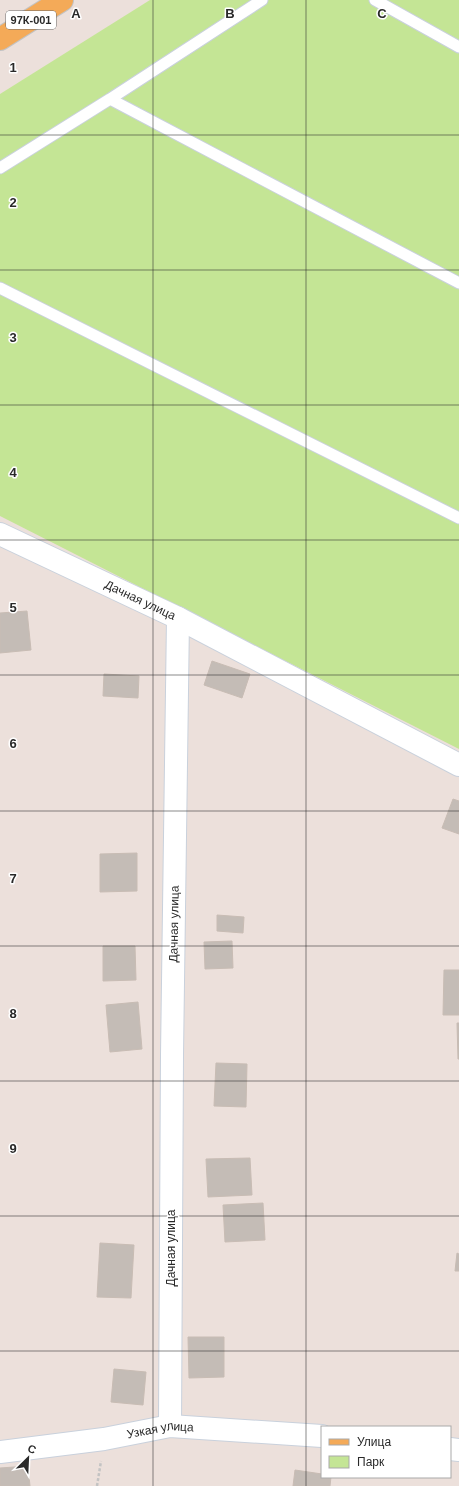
<svg xmlns="http://www.w3.org/2000/svg" width="459" height="1486" font-family="Arial,sans-serif">
<style>
.green{fill:#c4e595}
.building{fill:#c4bcb6;stroke:#c8bcb4}
.lines{fill:none;stroke-linecap:round;stroke-linejoin:round}
.lane-casing{stroke:#c9d1dc;stroke-width:13}
.street-casing{stroke:#c9d1dc;stroke-width:24}
.primary-casing{stroke:#c3c3c3;stroke-width:24}
.path{stroke:#c3c3c3;stroke-width:2.5;stroke-dasharray:3 2;stroke-linecap:butt}
.lane{stroke:#fff;stroke-width:11}
.street{stroke:#fff;stroke-width:22}
.primary{stroke:#f4aa58;stroke-width:22}
.grid{fill:none;stroke:#292929;stroke-width:1;stroke-opacity:0.55}
.labels{text-anchor:middle;dominant-baseline:central;stroke-width:3;stroke-linejoin:round;paint-order:stroke}
.shield{fill:#fff;stroke:#696969;stroke-width:1}
.shield-label{font-size:11px;font-weight:bold;fill:#292929}
.street-label{font-size:12px;fill:#292929;stroke:#fff}
.grid-label{font-size:13px;text-anchor:middle;font-weight:bold;fill:#292929;stroke:#fff;stroke-width:3;stroke-linejoin:round;paint-order:stroke}
</style>
<rect width="100%" height="100%" fill="#ece0db"/>
<path class="green" d="M150 0H459V749L0 516V94Z"/>
<path class="building" d="M27 611 31 650 0 653V613Z
M212 661 250 674 242 698 204 685Z
M104 674 139 676 138 698 103 696Z
M453 799 459 801V834L442 828Z
M137 853V891L100 892V854Z
M217 915 244 917 243 933 217 931Z
M232 941 233 968 205 969 204 942Z
M103 946H135L136 980 103 981Z
M444 970H459V1015H443Z
M138 1002 142 1049 110 1052 106 1005Z
M457 1023H459V1059H458Z
M216 1063 247 1064 246 1107 214 1106Z
M250 1158 252 1195 208 1197 206 1159Z
M263 1203 265 1240 225 1242 223 1205Z
M100 1243 134 1245 131 1298 97 1297Z
M457 1253 459 1254V1271H455Z
M188 1337H224V1377L189 1378Z
M114 1369 146 1372 143 1405 111 1402Z
M28 1466 30 1486H0V1468Z
M295 1470 322 1474V1477H331L330 1486H293Z"/>
<g class="lines">
<g class="lane-casing">
<path id="lane" d="M375 0 459 47
M110 99 262 0
M0 168 110 99 459 283
M0 288 459 518"/>
</g>
<g class="street-casing">
<g id="street">
<path id="s1" d="M0 534 178 618 172 1055 170 1426"/>
<path d="M178 618 459 765"/>
<path d="M450 1449 459 1450"/>
<path id="s2" d="M0 1452 104 1439 170 1426 322 1436"/>
</g>
</g>
<g class="primary-casing">
<path id="primary" d="M0 39 62 0"/>
</g>
<path class="path" d="M97 1486 101 1461"/>
<use href="#lane" class="lane"/>
<use href="#street" class="street"/>
<use href="#primary" class="primary"/>
</g>
<path class="grid" d="M153 0V1486M306 0V1486M0 135H459M0 270H459M0 405H459M0 540H459M0 675H459M0 811H459M0 946H459M0 1081H459M0 1216H459M0 1351H459"/>
<g class="labels">
<rect class="shield" x="6" y="11" width="50" height="18" rx="3"/>
<g class="shield-label">
<text x="31" y="20">97К-001</text>
</g>
<g class="street-label">
<text stroke="none"><textPath href="#s1" startOffset="155">Дачная улица</textPath></text>
<text transform="translate(174 924) rotate(-89)">Дачная улица</text>
<text transform="translate(171 1248) rotate(-90)">Дачная улица</text>
<text stroke="none"><textPath href="#s2" startOffset="162">Узкая улица</textPath></text>
</g>
</g>
<g class="grid-label">
<text x="76" y="18">A</text>
<text x="230" y="18">B</text>
<text x="382" y="18">C</text>
<text x="13" y="72">1</text>
<text x="13" y="207">2</text>
<text x="13" y="342">3</text>
<text x="13" y="477">4</text>
<text x="13" y="612">5</text>
<text x="13" y="748">6</text>
<text x="13" y="883">7</text>
<text x="13" y="1018">8</text>
<text x="13" y="1153">9</text>
</g>
<rect x="321" y="1426" width="130" height="52" fill="#ffffff" stroke="#a9a9a9"/>
<rect x="329" y="1439" width="20" height="6" fill="#f4aa58" stroke="#a9a9a9"/>
<text x="357" y="1446" font-size="12" fill="#292929">Улица</text>
<rect x="329" y="1456" width="20" height="12" fill="#c4e595" stroke="#a9a9a9"/>
<text x="357" y="1466" font-size="12" fill="#292929">Парк</text>
<g transform="translate(28 1458) rotate(24)" stroke="#ffffff" stroke-width="3" paint-order="stroke">
<path d="M0-3L7 15L0 10L-7 15Z" fill="#292929"/>
<text y="-6" font-size="11" font-weight="bold" text-anchor="middle" fill="#292929">С</text>
</g>
</svg>
